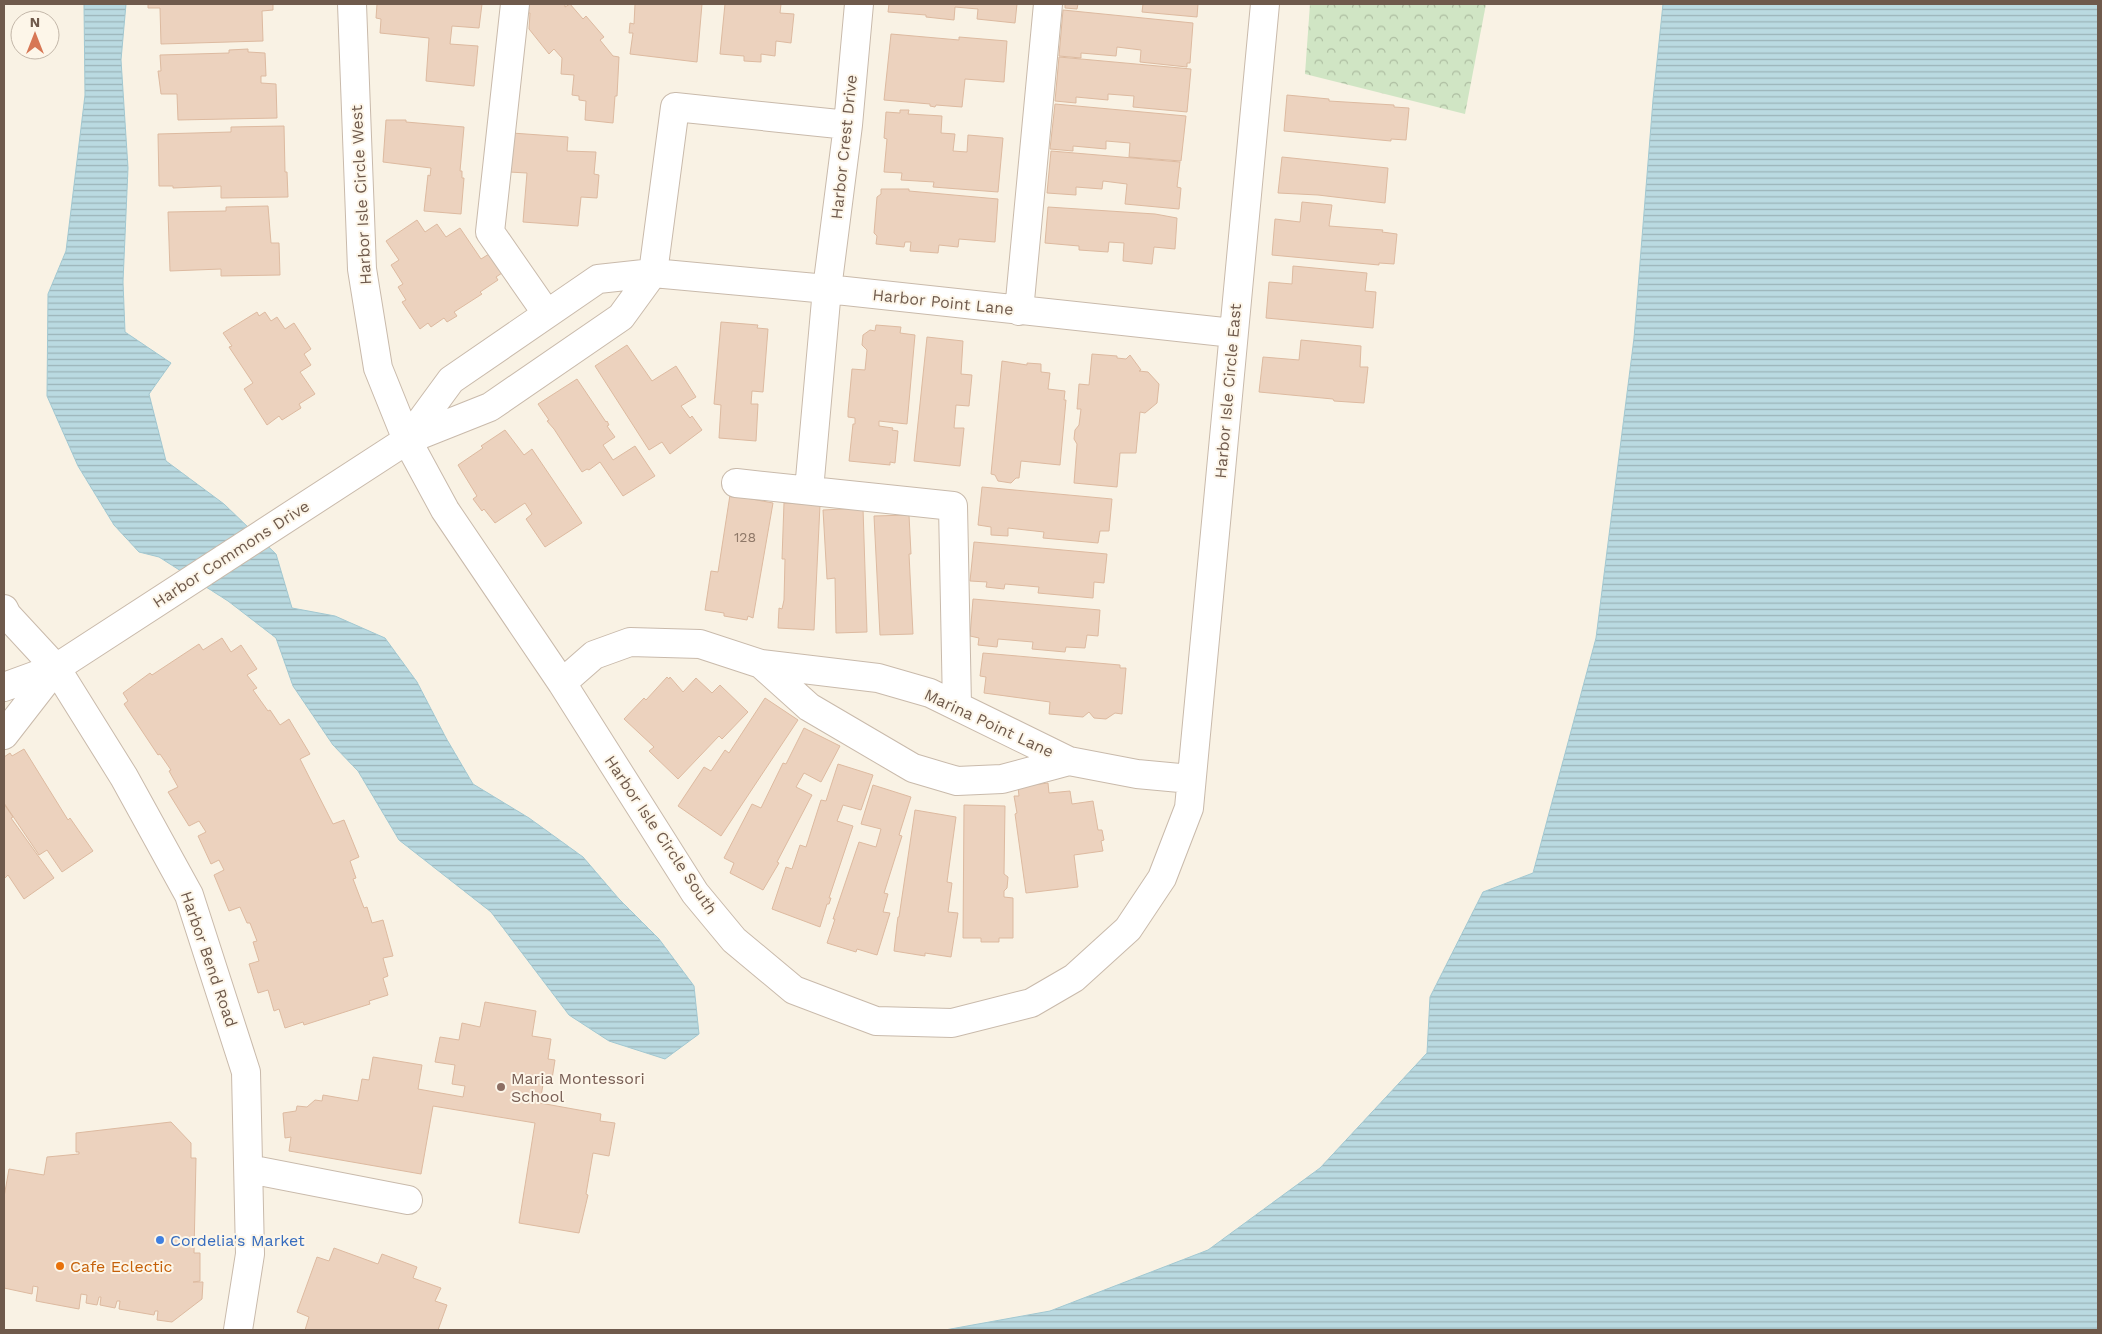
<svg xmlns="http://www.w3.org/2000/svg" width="2102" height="1334" font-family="'Work Sans',sans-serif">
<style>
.park{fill:url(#park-crowns)}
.water{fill:url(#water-rules);stroke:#a2c8d1}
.building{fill:#ecd2be;stroke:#ddbaa0}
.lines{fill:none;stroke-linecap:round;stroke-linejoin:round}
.minor-casing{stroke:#c9baab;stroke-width:30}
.minor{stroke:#fff;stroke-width:28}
.education-dot{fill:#8d6e63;stroke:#fdf6e9;stroke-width:2}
.shop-dot{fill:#3f7fe0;stroke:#fdf6e9;stroke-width:2}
.food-dot{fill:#e8710a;stroke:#fdf6e9;stroke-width:2}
.labels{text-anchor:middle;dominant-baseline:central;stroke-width:4;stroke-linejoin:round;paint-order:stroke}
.number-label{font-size:14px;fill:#8e7868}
.street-label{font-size:16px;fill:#6f5a4c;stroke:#fdf6e9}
.education-label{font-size:16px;fill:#785e54;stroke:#fdf6e9;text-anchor:start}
.shop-label{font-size:16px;fill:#366cbe;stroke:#fdf6e9;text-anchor:start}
.food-label{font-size:16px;fill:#c56008;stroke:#fdf6e9;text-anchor:start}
</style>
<defs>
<pattern id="park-crowns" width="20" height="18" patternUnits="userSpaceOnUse" patternTransform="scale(1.25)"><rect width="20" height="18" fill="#d0e5c4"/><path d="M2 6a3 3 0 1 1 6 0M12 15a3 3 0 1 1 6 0" fill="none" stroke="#adbda1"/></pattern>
<pattern id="water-rules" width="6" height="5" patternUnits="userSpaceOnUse" patternTransform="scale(1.25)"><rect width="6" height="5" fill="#badae1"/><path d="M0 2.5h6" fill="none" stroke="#9bb4b9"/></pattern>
</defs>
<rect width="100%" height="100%" fill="#f9f2e4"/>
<path class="park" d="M1310 4H1486L1465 114 1305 74Z"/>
<path class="water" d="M84 4H126L121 60 128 168 123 282 125 332 171 363 149 394 166 461 224 504 276 554 292 608 335 616 385 638 417 682 446 738 473 784 529 818 583 857 619 899 659 939 694 986 699 1034 665 1059 609 1041 569 1015 491 912 399 840 358 771 333 745 293 686 276 638 228 601 159 557 139 552 114 525 78 466 47 396 48 294 66 251 85 95Z
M1663 4H2098V1330H945L1050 1311 1208 1250 1320 1168 1427 1053 1430 997 1483 892 1533 873 1596 638 1634 338 1653 100Z"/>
<path class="building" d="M148 4H273V10L262 11 263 41 161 44 160 8H148Z
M377 4H482L479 28 452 26 450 44 478 46 474 86 426 81 429 38 380 33 381 19 376 18Z
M524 4H565V7L570 4 583 19 586 16 604 37 600 40 613 56 619 57 617 96H615L613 123 585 120 586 101 579 100V96L572 95 574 75 561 74 562 58 554 49 549 54 529 29 530 13H523Z
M635 4H702L697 62 630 54 633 33H629L630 23 634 24Z
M725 4H781L780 13 794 14 791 43 776 41 775 56 761 54V62L744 61V56L720 54Z
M889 4H1017L1015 23 977 19 978 9 955 7 954 20 926 17V15L888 12Z
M1065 4H1078L1077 9 1065 8Z
M1143 4H1198L1197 17 1142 12Z
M1063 10 1193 23 1190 63H1187V67L1140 62 1141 50 1117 47 1116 56 1081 53V58L1059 56Z
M891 34 959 40V37L1007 41 1004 82 965 79 962 107 936 105 935 107 930 106V104L884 100Z
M248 49V52L265 53 266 76H261V83L276 84 277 118 178 120 177 94H161L158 71H161L160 55 229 53V50Z
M1059 57 1191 69 1187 112 1133 107 1134 96 1108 94V100L1076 97V103L1055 101Z
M1287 95 1329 99V101L1394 105V107L1409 108 1406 140 1391 139V141L1284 131Z
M1055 104 1186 116 1181 161 1129 157 1130 143 1106 141V149L1073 146V151L1050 149Z
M900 110H909L908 114 942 116 941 133 955 134 953 151 967 152 968 135 1003 138 998 192 933 187 934 182 901 180 902 173 884 172 887 139 884 138 886 112 900 113Z
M386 120H406V122L464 127 460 171H462V178H464L461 214 424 211 428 175 430 176 431 168 383 162Z
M284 126 285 172H287L288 197 221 198V186L173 188V186H159L158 134 231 132V127Z
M512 133 568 137 567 151 596 152 594 174 599 175 597 198 581 197 578 226 523 222 527 173 509 172Z
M1051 151 1180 162 1177 187 1181 188 1179 209 1125 204 1127 184 1103 181 1102 189 1076 187V195L1047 193Z
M1282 157 1388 168 1385 203 1318 195 1278 193Z
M881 189H909V191L998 199 995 242 959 239 958 247 939 245 938 253 910 251 911 242H905L904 247 876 244 877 236 874 233 877 197 881 194Z
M1302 202 1332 205 1329 226 1383 230 1382 232 1397 234 1394 264 1379 263V265L1272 255 1275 219 1300 222Z
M268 206 271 243H279L280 275 221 276V269L170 271 168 212 226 211V207Z
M1048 207 1155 214 1177 218 1175 249 1154 247 1152 264 1123 261 1124 243 1109 242 1108 252 1079 250V246L1045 243Z
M417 220 425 232 437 224 446 237 460 228 481 259 489 254 503 264 498 268 502 273 496 277 498 280 480 292 482 294 454 312 457 316 447 322 444 318 431 327 428 323 420 329 402 302 406 300 398 287 403 284 391 265 399 260 386 241Z
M1293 266 1367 273 1365 291 1376 292 1373 328 1266 318 1269 282 1292 284Z
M257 312 259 316 265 312 271 321 277 317 285 329 294 323 311 349 304 354 311 365 300 372 315 394 299 404 301 408 282 420 279 416 267 425 244 389 253 383 229 347 232 346 223 333Z
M721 322 758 325 757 328 768 329 763 392 752 391 751 404H758L756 441 719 438 721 405 714 404Z
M876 325 901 327 900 333 915 335 907 424 879 421V426L893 428 892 430 898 431 895 463 890 462V465L849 461 853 424H855V418L848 417V412L852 369 865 370 867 350 862 345 863 335 870 330 875 331Z
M927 337 963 341 961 374 972 375 969 406 956 405 954 428H964L960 466 914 461Z
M1301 340 1361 346 1360 367H1368L1364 403 1334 401 1333 399 1259 392 1263 357 1299 360Z
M627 345 652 381 676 366 696 397 681 406 690 418 692 416 702 430 670 454 662 442 649 450 595 366Z
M1092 354 1117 356V358L1126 359 1130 355 1141 370 1139 371 1148 372 1159 384 1157 403 1145 413 1140 412 1136 453H1120L1117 487 1074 483 1077 444 1074 439 1075 430 1079 425 1081 409H1077L1079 384 1089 385Z
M1002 361 1027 365V363L1041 364V372L1050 373 1048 389 1065 391 1064 400H1066L1060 465 1021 461 1019 478H1016L1011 483 998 481 995 475 991 474Z
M577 379 606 422 607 421 609 425 607 426 615 437 603 445 613 460 635 446 655 476 623 496 600 462 589 470 587 469 582 472 554 429 547 421 549 420 538 404Z
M505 430 524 455 532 449 582 523 545 547 526 519 532 514 525 503 495 523 484 509 482 511 473 499 477 496 458 465 483 448 481 446Z
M982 487 1112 499 1109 531H1100L1098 543 1043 538 1044 532 1008 528V536L991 535V527L978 525Z
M730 495 773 503 753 618 748 616 747 620 724 616V613L705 610 711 571 718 572Z
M784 503 820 505 814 630 778 628 779 608 782 609 784 600 785 559H782Z
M863 508 867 632 836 633 835 578 827 579 823 510Z
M909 515 911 554H909L913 634 880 635 874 516Z
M974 542 1107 554 1104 583 1094 582 1093 598 1038 593 1039 587 1005 584 1004 589 986 587 987 582 970 581Z
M973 599 1100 610 1098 636 1087 635 1085 648 1066 647 1065 652 1032 649 1033 642 998 639 997 647 978 645 979 638 970 636Z
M222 638 231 652 241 645 257 669 247 675 257 688 253 690 268 711 270 710 280 725 289 719 310 754 300 759 333 824 344 820 359 857 350 861 356 878 353 879 364 908 367 907 372 923 383 920 393 956 383 958 388 976 383 978 388 995 369 1001 370 1004 304 1025 303 1022 285 1028 279 1009 274 1011 268 990 258 993 249 964 259 961 253 942 257 941 250 923H247L240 907 229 911 214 875 224 870 219 860 211 864 198 836 206 832 199 821 189 826 168 792 178 787 169 771 171 770 160 754 158 755 124 704 128 701 123 693 150 673 152 675 199 644 203 650Z
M983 653 1120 665V668H1126L1122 714 1115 713 1106 719 1094 718 1089 712 1083 717 1049 714 1050 702 984 693 986 677 980 676Z
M667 677 669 679 670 677 683 692 696 678 712 693 720 685 748 712 722 739 719 736 678 779 649 751 654 747 624 719 644 698 646 700Z
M765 698 798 720 721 836 678 806 704 767 711 771 725 750 729 753Z
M804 728 840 746 821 782 804 773 796 787 812 795 777 862 779 863 763 890 730 873 734 863 724 858 752 804 761 808 783 763 786 764Z
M24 749 68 820 70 818 93 851 62 872 47 850 39 855 4 803V757L10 753 12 756Z
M838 764 873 775 861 810 843 805 837 821 853 826 829 898H831L829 904H827L820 927 772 909 786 867 792 869 800 845 806 847 821 800 826 801Z
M1048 783 1049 793 1070 791 1072 804 1093 801 1098 830H1102L1104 840 1101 841 1103 851 1074 855 1078 887 1026 893 1015 814 1017 813 1014 796H1019L1018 787Z
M873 785 911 797 899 835 902 836 884 893 888 894 883 912 890 913 877 955 857 949 856 952 827 943 835 919H833L859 842 876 847 881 829 861 824Z
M4 804 13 817 11 818 54 878 24 899 8 875 4 879Z
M964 805 1005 806 1004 874 1008 877 1007 888 1004 891V897L1013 898V938H999V942H981V938H963Z
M915 810 956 817 947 882 952 883 948 912 958 913 951 957 925 953V956L894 951 897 924 898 917H899Z
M485 1002 536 1011 532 1036 551 1039 548 1059 555 1060 552 1079 544 1078 540 1103 601 1114 600 1121 615 1123 609 1156 593 1153 586 1194 588 1195 579 1233 519 1223 535 1123 433 1106 421 1174 289 1151 291 1137 285 1138 283 1113 296 1111 297 1106 307 1107 315 1100 322 1101 323 1095 358 1101 362 1079 369 1080 373 1057 422 1065 418 1089 463 1097 465 1086 452 1084 455 1065 435 1062 440 1037 459 1040 462 1023 480 1027Z
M171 1122 191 1143V1158H196L194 1253H200V1281L193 1282H203L202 1299 172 1322 157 1320 158 1311H155L154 1315 119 1309 120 1301H117L115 1308 100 1305 101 1297H99L97 1305 86 1303 87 1295 81 1294 79 1309 36 1301 38 1287 33 1286 32 1294 4 1288V1197L9 1169 44 1175 47 1157 79 1154V1152H76V1133Z
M334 1248 378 1264 382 1254 417 1267 413 1278 441 1288 435 1301 447 1305 438 1330H305L309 1317 297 1312 317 1257 329 1261Z"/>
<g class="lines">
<g class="minor-casing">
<path id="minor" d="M352 4 362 269 378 368 407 440 445 510 562 683 695 893 734 940 794 990 876 1021 952 1023 1031 1003 1074 978 1128 929 1162 878 1189 808 1265 4
M515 4 490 232 547 314
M1019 311 1048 4
M407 440 451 380 598 279 653 273 827 289 1233 333
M736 483 953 506 957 706
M809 490 827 289 848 125 859 4
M4 609 7 615 56 668 124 777 189 895 246 1072 250 1254 238 1330
M761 664 809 707 913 768 957 781 1002 779 1069 761
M562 683 594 655 630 642 700 644 761 664 878 678 930 693 1069 761 1137 774 1191 779
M4 687 56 668 407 440 490 407 621 317 653 273 675 107 848 125
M4 735 56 668
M249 1169 408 1200"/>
</g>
<use href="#minor" class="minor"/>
</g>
<circle class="education-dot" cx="501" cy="1087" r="5"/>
<circle class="shop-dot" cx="160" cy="1240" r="5"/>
<circle class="food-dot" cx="60" cy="1266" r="5"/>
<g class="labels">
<g class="number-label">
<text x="745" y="537">128</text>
</g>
<g class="street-label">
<text transform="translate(844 147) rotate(-84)">Harbor Crest Drive</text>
<text transform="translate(361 195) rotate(-93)">Harbor Isle Circle West</text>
<text transform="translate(943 302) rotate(6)">Harbor Point Lane</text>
<text transform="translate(1228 391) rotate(-85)">Harbor Isle Circle East</text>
<text transform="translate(231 554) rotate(-33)">Harbor Commons Drive</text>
<text transform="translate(989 723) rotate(25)">Marina Point Lane</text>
<text transform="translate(661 835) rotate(56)">Harbor Isle Circle South</text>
<text transform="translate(209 959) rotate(71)">Harbor Bend Road</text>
</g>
<g class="education-label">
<text x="511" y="1078">Maria Montessori<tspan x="511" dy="18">School</tspan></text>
</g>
<g class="shop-label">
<text x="170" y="1240">Cordelia's Market</text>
</g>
<g class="food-label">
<text x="70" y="1266">Cafe Eclectic</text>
</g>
</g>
<rect width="2102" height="1334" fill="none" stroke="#6f5a4c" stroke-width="10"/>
<g transform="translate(35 35)"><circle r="24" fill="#fdf6e9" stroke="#c4b8aa"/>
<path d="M0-4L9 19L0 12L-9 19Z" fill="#d77755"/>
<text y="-8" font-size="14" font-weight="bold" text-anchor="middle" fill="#6f5a4c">N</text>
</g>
</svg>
